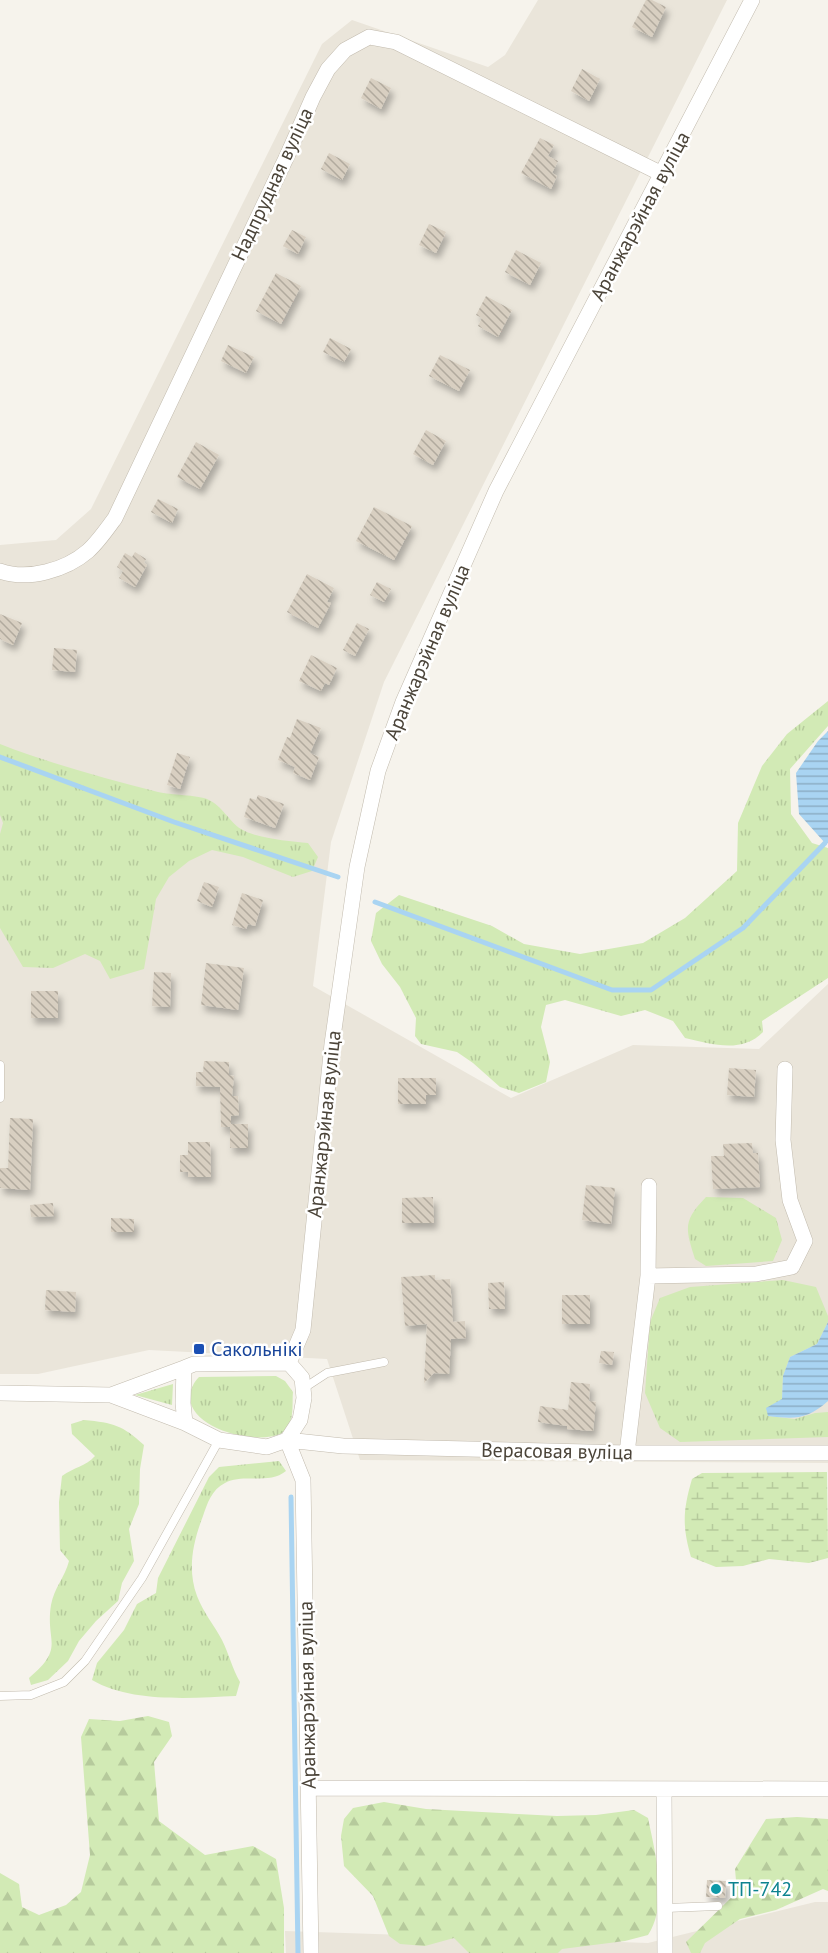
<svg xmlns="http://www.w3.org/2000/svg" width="828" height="1953" font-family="'PT Sans',sans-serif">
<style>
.residential{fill:#eae5da}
.grass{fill:url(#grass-tufts)}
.forest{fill:url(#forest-firs)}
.wetland{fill:url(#wetland-marsh)}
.water{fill:url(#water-rules)}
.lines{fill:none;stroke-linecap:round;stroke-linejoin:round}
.stream{stroke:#a9d4f2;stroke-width:5}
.building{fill:url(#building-back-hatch);filter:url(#shadow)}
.lane-casing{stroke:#c2bbae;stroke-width:9}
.street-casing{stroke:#c2bbae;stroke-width:16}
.lane{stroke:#fff;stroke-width:8}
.street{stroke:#fff;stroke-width:15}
.transit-dot{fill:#1a4fb4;stroke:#fff;stroke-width:2}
.culture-dot{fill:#0f9aa8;stroke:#fff;stroke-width:2}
.labels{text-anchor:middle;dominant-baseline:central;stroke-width:5;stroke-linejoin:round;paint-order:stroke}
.street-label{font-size:20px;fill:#4b4439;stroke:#fff}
.transit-label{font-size:20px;fill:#164399;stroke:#fff;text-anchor:start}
.culture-label{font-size:20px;fill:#0d838f;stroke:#fff;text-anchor:start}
</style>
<defs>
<pattern id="grass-tufts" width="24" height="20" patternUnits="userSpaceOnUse" patternTransform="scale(1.5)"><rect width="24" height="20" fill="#d2eab5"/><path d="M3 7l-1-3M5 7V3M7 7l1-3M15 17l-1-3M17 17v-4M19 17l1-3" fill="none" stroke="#b6ca9c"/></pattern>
<pattern id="forest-firs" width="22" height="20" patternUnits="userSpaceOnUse" patternTransform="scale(1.5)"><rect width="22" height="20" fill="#d2eab5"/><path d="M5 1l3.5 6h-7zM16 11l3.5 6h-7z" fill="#b6ca9c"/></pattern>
<pattern id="wetland-marsh" width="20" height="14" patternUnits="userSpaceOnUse" patternTransform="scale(1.5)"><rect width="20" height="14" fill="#d2eab5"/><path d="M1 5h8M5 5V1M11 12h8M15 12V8" fill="none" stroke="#b6ca9c"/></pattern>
<pattern id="water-rules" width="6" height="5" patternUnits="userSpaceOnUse" patternTransform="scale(1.5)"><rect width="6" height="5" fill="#a9d4f2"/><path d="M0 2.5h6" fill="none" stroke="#8caec5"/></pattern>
<pattern id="building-back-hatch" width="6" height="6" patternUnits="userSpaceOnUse" patternTransform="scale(1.5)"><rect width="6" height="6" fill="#d8cfc1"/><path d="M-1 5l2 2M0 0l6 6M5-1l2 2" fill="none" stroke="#b1aa9e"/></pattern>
<filter id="shadow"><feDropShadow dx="3.5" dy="6" stdDeviation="3" flood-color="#0004"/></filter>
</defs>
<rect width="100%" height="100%" fill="#f6f3ec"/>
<path class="residential" d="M538 0H727L384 682 331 842 313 986 511 1098 633 1045 759 1049 828 984V1463L360 1460 327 1359 149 1350 38 1374H0V545L56 540 91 509 322 44 352 20 488 67 505 55Z
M815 1902H828V1953H286L285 1931 648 1943Z"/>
<path class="grass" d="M828 701V726L790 769 791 814 812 843 828 848V978L762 1021 763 1032C742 1054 711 1044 685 1038L673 1021 645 1010 621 1016 565 1000 546 1005 541 1027 550 1062 546 1082 519 1093 500 1087 473 1063 457 1052 421 1044 415 1036 416 1018 400 987 382 964 371 941 376 913 399 895 492 926 524 944 580 954 643 943 685 918 737 871 738 823 762 766 787 734Z
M0 744C51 764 104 778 158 792 171 795 197 795 207 799 223 806 230 823 241 829 258 839 289 841 308 843L318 857 312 871 293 877 243 857 212 850 189 861 169 877 156 899 144 969 110 979 100 961 85 954 53 968 23 967 0 928V834L3 823 0 815Z
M706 1197 743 1198 776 1218 782 1240 773 1261 706 1266 695 1259C685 1228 683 1221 706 1197Z
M783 1280 816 1287 828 1316V1322L817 1344 790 1357 783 1376 782 1399 768 1416 795 1419 815 1413 828 1412V1437L680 1442 660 1428 645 1393 650 1322 660 1298 690 1287Z
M276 1376 285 1381 293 1392C292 1401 294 1416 289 1424 287 1428 283 1433 280 1434 255 1445 190 1429 190 1397 191 1389 193 1383 199 1377Z
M173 1384 172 1405 135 1395Z
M84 1420C114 1423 122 1425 144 1445L140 1469 139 1504 129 1529 134 1561 122 1583 118 1601 96 1621 79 1641 68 1661 48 1680 31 1685 29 1678C66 1647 45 1642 51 1605 54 1588 65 1577 69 1561L60 1550 59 1502 62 1476C74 1467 85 1467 95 1456L72 1434 71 1424Z
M279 1461 286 1471C269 1485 243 1473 225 1483 212 1489 207 1504 203 1516 193 1542 187 1569 197 1596 203 1612 214 1625 222 1640 229 1654 232 1668 240 1682L236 1696C192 1698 131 1703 92 1680L97 1663 124 1630 137 1604 156 1593 158 1578 209 1477 219 1467Z"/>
<path class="forest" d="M148 1716 169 1722 172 1736 154 1762 159 1821 205 1855 253 1846 276 1859 284 1908V1953H0V1873L19 1884 22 1907 39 1915 66 1905 81 1892 90 1855 81 1737 89 1719 120 1721Z
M384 1802 426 1809 557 1816 596 1815 634 1810 648 1818C655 1853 669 1903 648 1935L625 1941 562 1949 558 1953H469L454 1938 425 1946 400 1944 389 1936 373 1896 344 1866 341 1836 344 1819 353 1808Z
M797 1817 828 1819V1891L823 1889 776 1910 740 1919 705 1943 700 1953H691L686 1942 737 1892 735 1869 766 1819Z"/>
<path class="wetland" d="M827 1472 828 1558 809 1563 769 1559 743 1566 716 1567 691 1557C682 1526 683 1510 692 1479L702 1473Z"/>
<path class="water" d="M828 731V843H825L799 814 796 773 818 741Z
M828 1322V1401C807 1420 794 1419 768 1416L766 1408 782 1399 783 1376 790 1357 817 1344Z"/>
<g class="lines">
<path class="stream" d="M0 757 174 822 338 877
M375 902 612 990H651L743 928 825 843
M291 1497 298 1953"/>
</g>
<path class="building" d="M646 0H652L666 7 652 37 632 27Z
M582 69 600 79 589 101 571 91Z
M371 78 391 88 381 109 361 98Z
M540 138 554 145 548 156 558 161 552 173 557 176 551 189 521 173Z
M329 153 350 164 342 180 321 169Z
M429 224 446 232 436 253 419 245Z
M292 230 306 237 298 254 283 246Z
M516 250 541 263 530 285 505 272Z
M276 273 301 286 281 324 256 311Z
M486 296 512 310 498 337 478 326 482 318 476 315Z
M330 338 351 349 344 362 323 352Z
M228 345 254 357 246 373 221 361Z
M440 355 470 370 459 391 429 376Z
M426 430 446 441 433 465 413 454Z
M196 442 219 455 200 489 177 477Z
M158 499 178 509 172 523 151 512Z
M374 507 412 526 394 560 356 541Z
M135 552 146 559 144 563 147 565 135 587 119 578 123 571 117 567 125 553 132 557Z
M307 574 334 588 327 602 331 603 318 628 287 612Z
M377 582 391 589 384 602 370 595Z
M0 614 22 623 13 645 0 639Z
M357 623 369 629 355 656 343 650Z
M54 648 77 650 75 672 52 670Z
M311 655 337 668 329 685 325 683 321 691 299 681Z
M297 719 321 728 310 753 319 757 310 780 293 773 295 767 278 760 287 737 290 738Z
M177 753 190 757 180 789 167 785Z
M258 795 284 804 275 828 244 817 250 798 256 800Z
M204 882 219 887 212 907 197 901Z
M242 893 263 900 255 926 248 924 246 929 232 925Z
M206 963 244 968 238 1010 201 1005Z
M154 972 171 973 170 1007 152 1006Z
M31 991H58V1018H31Z
M204 1061 229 1062V1075L234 1076 232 1096H238L239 1115 231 1116V1124H248V1148H230V1127H221L220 1087 196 1086V1072H203Z
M729 1068 756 1070 754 1097 727 1095Z
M398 1078H436V1095H426V1104H398Z
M10 1118 33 1119 30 1190 0 1188V1168H8Z
M188 1142H210L211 1177H188V1172H180V1155H188Z
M752 1143 753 1153H758L760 1187 713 1189 711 1156H724L723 1144Z
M586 1185 615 1188 611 1224 582 1220Z
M433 1197 434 1223H402V1198Z
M53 1203 54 1216 31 1217 30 1205Z
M111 1218 134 1219V1232H111Z
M435 1275V1280L450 1279 453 1322 465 1321 466 1338 451 1339 449 1374 434 1373 424 1383 427 1324 405 1326 401 1277Z
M504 1282 505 1309H489L488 1283Z
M46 1290 76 1292 75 1312 45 1310Z
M562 1295H590V1324H562Z
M601 1351 614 1352 612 1365 599 1363Z
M571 1382 590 1384 589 1401 596 1402 593 1431 567 1429V1426L538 1422 540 1406 568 1410Z
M707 1880 726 1881 725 1898 706 1897Z"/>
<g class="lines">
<g class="lane-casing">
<path id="lane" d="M0 1065V1098
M304 1388 327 1373 384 1362
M0 1696 31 1695 64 1682 85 1661 142 1578 219 1440
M666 1908 718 1906"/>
</g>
<g class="street-casing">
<path id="street" d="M0 571C28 581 66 570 88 551 98 542 107 529 115 518L288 154 313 97 328 69 345 50 369 37 396 42 662 174
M648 1276 756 1274 792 1267 805 1241 790 1200 783 1140 785 1069
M289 1363 303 1330 332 1044 357 867 378 771 403 702 496 491 752 0
M289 1363 302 1378 304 1398 300 1420 287 1440 267 1447 219 1440 185 1423 183 1403 184 1368 194 1364Z
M0 1393 111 1395 185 1423
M111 1395 184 1368
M627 1453 648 1276 649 1186
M309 1788 828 1789
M664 1789 665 1953
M311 1953 303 1480 287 1440 343 1446 627 1453H828"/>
</g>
<use href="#lane" class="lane"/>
<use href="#street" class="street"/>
</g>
<rect class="transit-dot" x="193" y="1343" width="12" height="12" rx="3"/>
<circle class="culture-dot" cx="716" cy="1889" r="6"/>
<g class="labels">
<g class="street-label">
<text transform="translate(272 184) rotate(-65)">Надпрудная вуліца</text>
<text transform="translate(640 216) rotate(-62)">Аранжарэйная вуліца</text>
<text transform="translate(427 652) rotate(-67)">Аранжарэйная вуліца</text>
<text transform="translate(324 1124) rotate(-84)">Аранжарэйная вуліца</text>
<text transform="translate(557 1451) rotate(1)">Верасовая вуліца</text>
<text transform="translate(307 1695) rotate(-91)">Аранжарэйная вуліца</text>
</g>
<g class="transit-label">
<text x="211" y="1349">Сакольнікі</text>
</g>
<g class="culture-label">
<text x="728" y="1889">ТП-742</text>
</g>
</g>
</svg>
